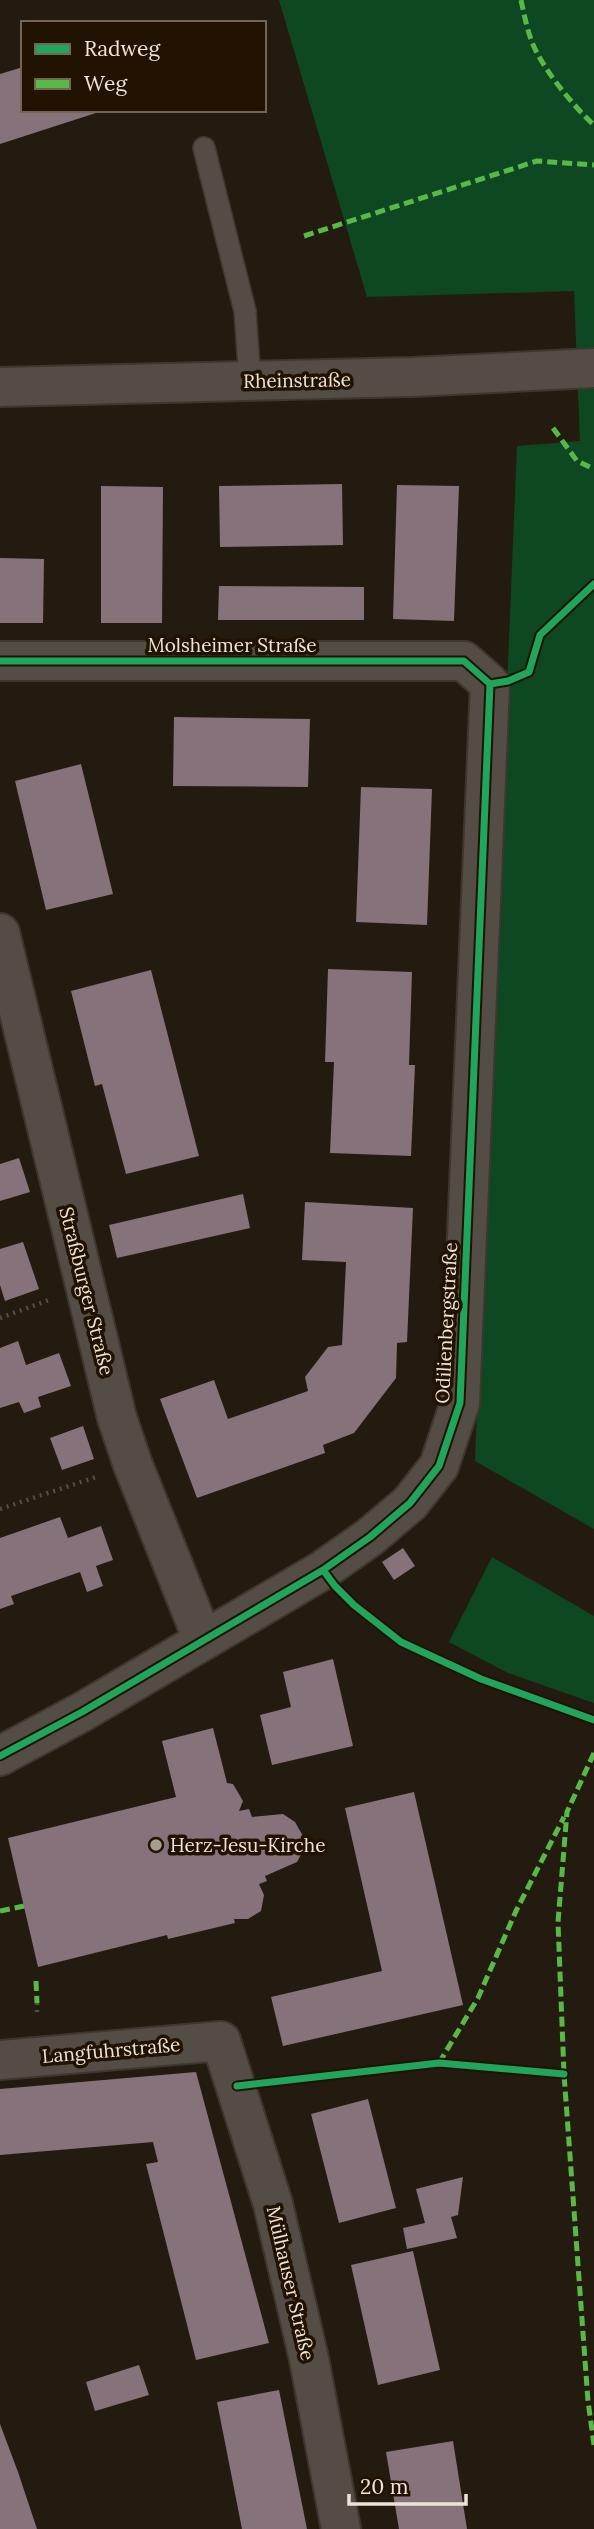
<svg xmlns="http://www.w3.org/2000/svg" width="594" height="2529" font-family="Lora,serif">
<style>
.green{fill:#0e4822}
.building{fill:#86727a}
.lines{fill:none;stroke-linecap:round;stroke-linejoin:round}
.service-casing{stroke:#3f372f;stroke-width:24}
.minor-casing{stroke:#3f372f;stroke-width:42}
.tertiary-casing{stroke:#3f372f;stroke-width:42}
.path{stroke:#544e47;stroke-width:4.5;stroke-dasharray:2 5;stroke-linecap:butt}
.service{stroke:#534d45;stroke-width:21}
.minor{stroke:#534d45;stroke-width:38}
.tertiary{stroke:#534d45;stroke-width:38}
.quiet{stroke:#58b947;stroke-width:5;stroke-dasharray:10 5;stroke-linecap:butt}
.cycleway-casing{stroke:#221201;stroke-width:11}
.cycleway{stroke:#20a55d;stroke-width:7}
.poi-dot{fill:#a79d91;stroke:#221201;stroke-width:2.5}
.labels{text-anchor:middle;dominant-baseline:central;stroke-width:7;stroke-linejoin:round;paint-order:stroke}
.street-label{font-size:19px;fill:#eee3d7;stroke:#221201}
.poi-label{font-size:19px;fill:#eee3d7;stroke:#221201;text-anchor:start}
</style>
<rect width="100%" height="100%" fill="#241b10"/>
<path class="green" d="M279 0H594V1529L475 1461 517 446 580 441 574 291 367 297Z
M492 1557 594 1616V1703L508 1673 449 1642Z"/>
<path class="building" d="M23 67V110L102 111 0 144V74Z
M342 484 343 545 220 547 219 486Z
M397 485 459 486 454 621 393 619Z
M101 486 163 487 162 623H101Z
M0 558 44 559 43 623H0Z
M219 586 364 587V620H218Z
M174 717 310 719 308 787 173 786Z
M81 764 113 894 46 910 15 781Z
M361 787 432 789 427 925 356 922Z
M328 969 412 972 409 1065H415L411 1156 330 1153 334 1062H325Z
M151 970 199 1156 126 1174 102 1084 95 1086 71 991Z
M19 1158 30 1192 0 1201V1164Z
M243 1194 250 1228 117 1258 109 1225Z
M305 1202 413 1208 407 1342 397 1343 396 1378 354 1433 323 1445 325 1453 197 1498 160 1399 214 1380 228 1419 308 1391 305 1377 328 1347 342 1345 346 1262 302 1260Z
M23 1242 39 1289 5 1301 0 1285V1249Z
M18 1341 26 1365 59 1353 71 1386 38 1397 41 1407 24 1413 19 1402 0 1408V1348Z
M83 1426 94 1459 62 1470 50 1438Z
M60 1517 68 1538 101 1526 113 1560 96 1566 103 1586 87 1592 80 1572 11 1596 14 1604 0 1609V1538Z
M403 1548 415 1566 394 1580 382 1562Z
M333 1659 353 1746 272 1765 260 1715 291 1707 283 1672Z
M213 1728 227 1783 233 1784 243 1801 239 1811 249 1809 252 1817 283 1814 295 1822 303 1836V1851L297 1862 265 1876 267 1881 259 1884 264 1895 261 1911 248 1919H234L235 1923 168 1939 167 1935 38 1967 8 1838 176 1797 162 1741Z
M414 1792 463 2005 283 2046 271 1997 382 1971 345 1808Z
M196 2072 269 2343 196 2360 146 2164 158 2162 153 2142 0 2155V2089Z
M368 2099 396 2208 339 2223 311 2114Z
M463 2177 458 2215 451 2217 457 2238 407 2249 403 2228 425 2223 416 2189Z
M413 2251 440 2370 378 2385 351 2265Z
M139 2365 149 2395 95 2411 86 2382Z
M279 2390 307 2529H242L217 2402Z
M0 2424 18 2472 37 2529H0Z
M453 2441 467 2529H399L386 2452Z"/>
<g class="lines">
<g class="service-casing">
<path id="service" d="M204 148 245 311 250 381"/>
</g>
<g class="minor-casing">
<path id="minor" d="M0 661H464L490 684 460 1403 439 1466 410 1503 370 1537 323 1570 82 1712 0 1756
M0 933 117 1418 133 1465 203 1640
M0 2060 221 2041 273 2204 309 2359 341 2529"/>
</g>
<g class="tertiary-casing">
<path id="tertiary" d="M0 387 412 377 594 368"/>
</g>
<path class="path" d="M0 1318 49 1300
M0 1509 96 1477
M37 2003V2017"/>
<use href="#service" class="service"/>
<use href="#minor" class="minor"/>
<use href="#tertiary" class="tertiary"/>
<path class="quiet" d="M521 0C524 14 527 29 532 42 542 68 574 107 594 125
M304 236 537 161 594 165
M553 428 577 461 594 469
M594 1753 567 1812 558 1922 564 2074 588 2401 594 2445
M0 1911 24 1906
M36 1981 37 2003
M439 2063 478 1998 516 1911 564 1817"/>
<g class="cycleway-casing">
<path id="cycleway" d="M0 661H464L490 684 460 1403 439 1466 410 1503 370 1537 323 1570 82 1712 0 1756
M490 684 508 681 529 672 540 635 594 584
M323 1570 335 1586 354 1605 401 1642 481 1679 594 1720
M237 2086 439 2063 564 2074"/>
</g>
<use href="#cycleway" class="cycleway"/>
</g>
<circle class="poi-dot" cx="156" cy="1845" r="7"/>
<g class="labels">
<g class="street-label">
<text transform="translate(297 380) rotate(-1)">Rheinstraße</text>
<text x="232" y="645">Molsheimer Straße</text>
<text transform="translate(87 1291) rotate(76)">Straßburger Straße</text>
<text transform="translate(446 1323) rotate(-87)">Odilienbergstraße</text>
<text transform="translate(111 2050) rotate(-5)">Langfuhrstraße</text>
<text transform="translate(291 2283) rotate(77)">Mülhauser Straße</text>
</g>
<g class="poi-label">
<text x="170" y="1845">Herz-Jesu-Kirche</text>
</g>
</g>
<rect x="21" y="21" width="245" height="91" fill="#221201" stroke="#746657" stroke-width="2"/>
<rect x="35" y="44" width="35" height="10" fill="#20a55d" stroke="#746657" stroke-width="2"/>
<text x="84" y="56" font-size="21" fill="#eee3d7">Radweg</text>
<rect x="35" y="79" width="35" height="10" fill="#58b947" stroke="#746657" stroke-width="2"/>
<text x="84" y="91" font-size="21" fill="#eee3d7">Weg</text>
<path d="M349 2494v10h117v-10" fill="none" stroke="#eee3d7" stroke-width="3.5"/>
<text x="360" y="2494" font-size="21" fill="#eee3d7" stroke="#221201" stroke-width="5" paint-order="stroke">20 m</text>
</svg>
